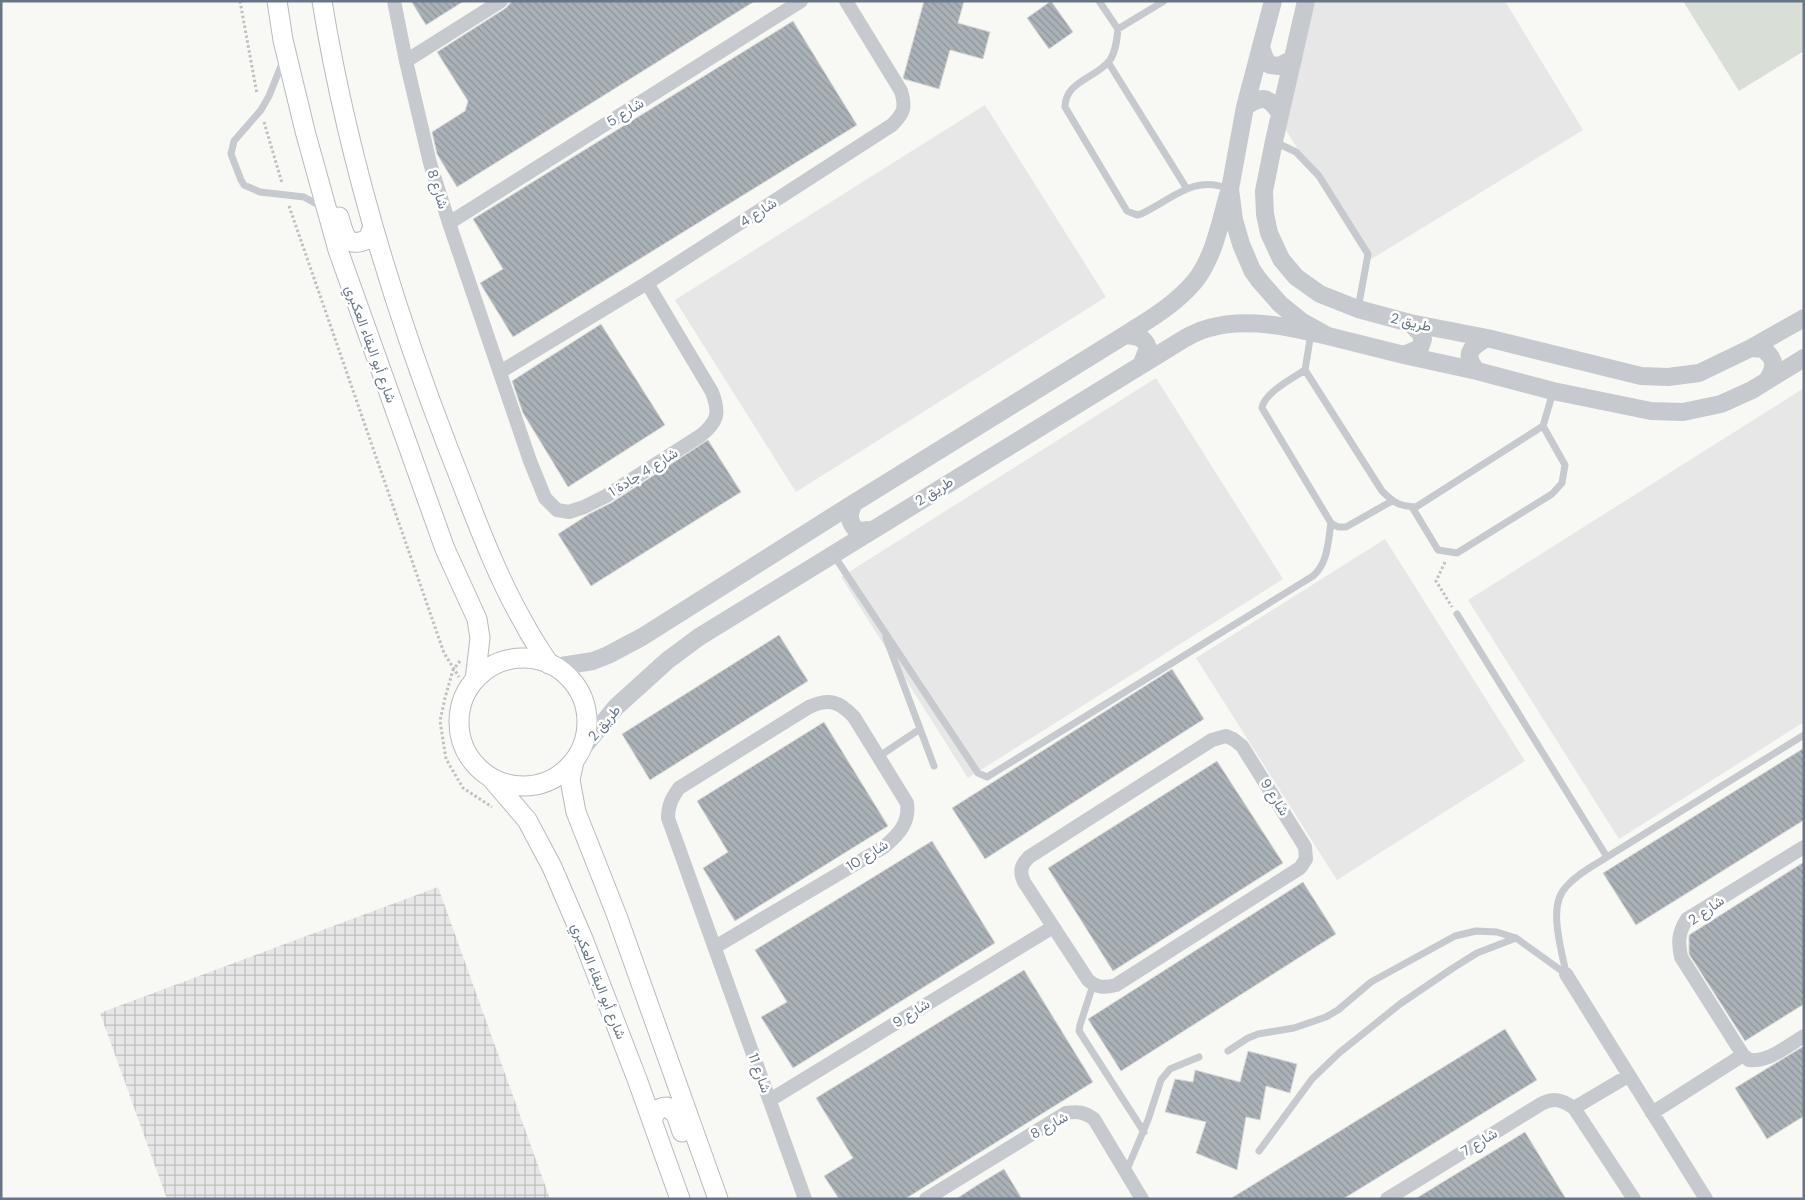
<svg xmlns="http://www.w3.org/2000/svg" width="1805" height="1200" font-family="'DM Sans',Vazirmatn,sans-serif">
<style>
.built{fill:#e6e7e6}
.industrial{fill:url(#industrial-grid)}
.grass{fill:#d9dfd6}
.building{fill:url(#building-back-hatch);stroke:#d9dad8}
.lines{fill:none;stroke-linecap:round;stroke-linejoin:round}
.secondary-casing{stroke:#b6bbc0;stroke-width:21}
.path{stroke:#bec0c2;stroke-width:3;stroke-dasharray:2.5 2.5;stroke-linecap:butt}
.service{stroke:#c6c9cd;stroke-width:7}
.minor{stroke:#c6c9cd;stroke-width:14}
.tertiary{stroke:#c6c9cd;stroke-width:18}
.secondary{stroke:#fff;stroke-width:19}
.labels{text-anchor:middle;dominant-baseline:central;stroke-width:5;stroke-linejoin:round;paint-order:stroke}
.street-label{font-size:14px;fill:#677686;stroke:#fff}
</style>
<defs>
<pattern id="industrial-grid" width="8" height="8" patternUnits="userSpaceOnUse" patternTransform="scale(1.25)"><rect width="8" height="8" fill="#e6e7e6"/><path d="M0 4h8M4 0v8" fill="none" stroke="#bec0c0"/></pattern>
<pattern id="building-back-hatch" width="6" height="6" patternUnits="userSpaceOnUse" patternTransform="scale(1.25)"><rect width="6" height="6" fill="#aab2b8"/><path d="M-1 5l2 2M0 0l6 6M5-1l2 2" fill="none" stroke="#8e959b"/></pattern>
</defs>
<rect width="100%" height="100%" fill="#f8f8f5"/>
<path class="built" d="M1315 1H1505L1583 130 1368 261 1284 127Z
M985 105 1106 297 796 492 675 300Z
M1156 378 1283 579 968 778 841 577Z
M1804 388V722L1619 839 1468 600Z
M1385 539 1525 761 1337 880 1196 658Z"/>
<path class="industrial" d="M438 887 550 1199H167L100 1013Z"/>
<path class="grass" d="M1683 1H1804V51L1739 91Z"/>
<path class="building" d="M411 1H464L426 25Z
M512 1H755L457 187 437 154 432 132 465 111 468 101 437 52 506 8Z
M924 1H964L958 23 990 32 983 59 950 50 939 89 904 79 903 78Z
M1051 1 1073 32 1049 49 1027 18Z
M793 21 857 125 513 337 480 283 503 269 473 219Z
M601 324 665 425 568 487 523 413 512 381Z
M708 440 741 492 591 586 558 534 589 514 611 503Z
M779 635 808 681 650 780 622 734Z
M1172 669 1204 719 985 859 952 808Z
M824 722 888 826 735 921 703 868 728 852 697 801Z
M1804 748V820L1636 925 1603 873Z
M1217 761 1283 863 1113 971 1048 868Z
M932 841 995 943 793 1068 761 1017 787 1002 755 950Z
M1804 862V1004L1745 1041 1689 954V935Z
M1303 882 1336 934 1121 1071 1088 1019Z
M1024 970 1093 1082 905 1199H839L824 1176 853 1158 816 1098Z
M1505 1029 1537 1080 1343 1199H1230Z
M1804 1046V1116L1767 1139 1735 1088Z
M1248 1051 1297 1064 1290 1093 1266 1086 1260 1120 1246 1117 1237 1170 1196 1153 1206 1122 1165 1112 1175 1079 1193 1082 1195 1070 1240 1082Z
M1525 1132 1566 1199H1415L1451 1177Z
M1004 1169 1022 1199H956L979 1184Z"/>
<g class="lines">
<g class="secondary-casing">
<path id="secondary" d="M277 1 283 40 305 131 338 250 445 549 477 619 480 638 475 680
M322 1C347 155 392 303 448 448 472 508 493 570 525 625 532 639 541 651 549 664
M339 217C344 235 346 249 368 239L372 229
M459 722a64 64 0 1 1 128 0a64 64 0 1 1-128 0Z
M574 761 570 780 576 812 617 916 718 1199
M491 778 527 820 552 867 583 939 637 1079 680 1199
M652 1121C655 1112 658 1107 667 1107L676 1114 682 1132"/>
</g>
<path class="path" d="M240 1 257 94
M264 122 282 183
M289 206 444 653 459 677
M1445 562 1436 581 1452 607
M460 661 453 670 445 698 440 721 446 759 463 788 492 807"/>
<path class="service" d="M1099 1 1118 29C1117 39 1116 51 1110 60 1097 78 1065 81 1065 107L1127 211 1137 215 1141 214C1172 200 1193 174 1229 189
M1118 29 1164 1
M283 61 269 96 261 110 234 141 231 154 241 180 244 185 260 192 304 197 322 207
M1108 62 1187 189
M1275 142 1296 152 1319 176 1368 254 1358 309
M1311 333 1305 370 1382 491C1394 503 1399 506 1416 507L1543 426 1553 392
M1305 370C1293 378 1264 393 1262 408L1331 523 1338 527H1346L1392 501
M1412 507 1438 550 1457 553 1552 494 1562 483 1565 465 1543 426
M833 554 978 773 987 777 1313 576C1328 563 1328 542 1331 523
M1457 614 1607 857
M886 638 934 766
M878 757 920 729
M1566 974C1562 950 1547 906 1566 887 1577 874 1593 866 1607 857L1804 735
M1093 985 1080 1025 1079 1031 1144 1132
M1228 1051 1248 1038 1258 1034 1294 1028 1326 1017 1338 1010 1371 982 1455 936 1476 931 1497 932 1516 938 1566 974
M1259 1151 1312 1079 1339 1053 1400 1004 1453 968 1477 953 1516 938
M1126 1172 1148 1120 1161 1080 1170 1069 1199 1057"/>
<path class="minor" d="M394 1 406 61 430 163 449 223 530 461 545 498 557 510 569 512 584 507 606 496 700 436C718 422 720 413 712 392L647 283
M406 61 501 1
M449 223 801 1
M500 372 647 283 892 125C904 113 906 108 901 91L846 1
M1226 736 1233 739 1242 746 1305 847 1306 859 1300 868 1116 985C1104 988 1097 988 1088 980L1024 882C1019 871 1021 865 1029 857L1212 740Z
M1804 847 1687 919C1678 933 1678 942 1681 957L1743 1055 1749 1060C1769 1062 1787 1046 1804 1036
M715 947 884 847C898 835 910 823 907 803L854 717C839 701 829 698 809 707L679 788C672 798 668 805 668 818L805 1199
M1566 974 1706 1199
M770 1100 1053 927
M1574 1108 1628 1076
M1652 1113 1743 1055
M926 1199 1066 1113C1078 1111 1084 1112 1094 1119L1142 1199
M1387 1199 1541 1104C1554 1097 1562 1100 1574 1108L1634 1199"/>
<path class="tertiary" d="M1273 1 1245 107 1230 189 1234 220 1241 244 1252 270 1259 280 1280 304 1301 321 1328 336 1404 355 1477 371 1553 391 1651 411 1683 412 1721 404 1752 390 1804 358
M1306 1 1274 141 1264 191 1265 214 1269 233 1281 259 1296 277 1320 294 1358 309 1410 323 1487 338 1641 376 1668 377 1699 373 1751 348 1804 318
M1261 47 1265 59 1270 65 1279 66 1293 59
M1245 107C1262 95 1268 96 1280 113
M1125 335C1136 336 1144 336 1148 348L1142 363
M1751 348 1763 349C1777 360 1775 367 1767 381
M1404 355 1420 348 1423 339 1420 333 1410 323
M1477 371C1463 355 1470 347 1487 338
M854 503C848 515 848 521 857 531L870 530
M555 667 593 661 608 655 642 637 854 503 1125 335C1150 319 1176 304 1195 281 1214 257 1220 223 1228 195
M581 750 616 707 668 660 699 637 1174 345C1185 338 1196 331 1209 328 1247 317 1290 327 1328 336"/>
<use href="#secondary" class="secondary"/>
</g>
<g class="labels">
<g class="street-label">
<text transform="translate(625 112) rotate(-32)">شارع 5</text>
<text transform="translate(438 189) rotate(73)">شارع 8</text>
<text transform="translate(758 212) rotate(-33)">شارع 4</text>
<text transform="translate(1411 322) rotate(13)">طريق 2</text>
<text transform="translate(371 344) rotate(70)">شارع أبو البقاء العكبري</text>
<text transform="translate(643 472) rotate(-32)">شارع 4 جادة 1</text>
<text transform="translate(934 491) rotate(-32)">طريق 2</text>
<text transform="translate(604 723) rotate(-50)">طريق 2</text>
<text transform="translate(1275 797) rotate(58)">شارع 9</text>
<text transform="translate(867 855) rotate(-32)">شارع 10</text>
<text transform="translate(1706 910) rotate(-35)">شارع 2</text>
<text transform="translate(599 981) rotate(68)">شارع أبو البقاء العكبري</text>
<text transform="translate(911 1013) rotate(-32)">شارع 9</text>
<text transform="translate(760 1073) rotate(70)">شارع 11</text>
<text transform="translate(1049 1125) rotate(-29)">شارع 8</text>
<text transform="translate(1479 1142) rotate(-32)">شارع 7</text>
</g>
</g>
<rect width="1805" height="1200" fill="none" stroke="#677686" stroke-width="5"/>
</svg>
